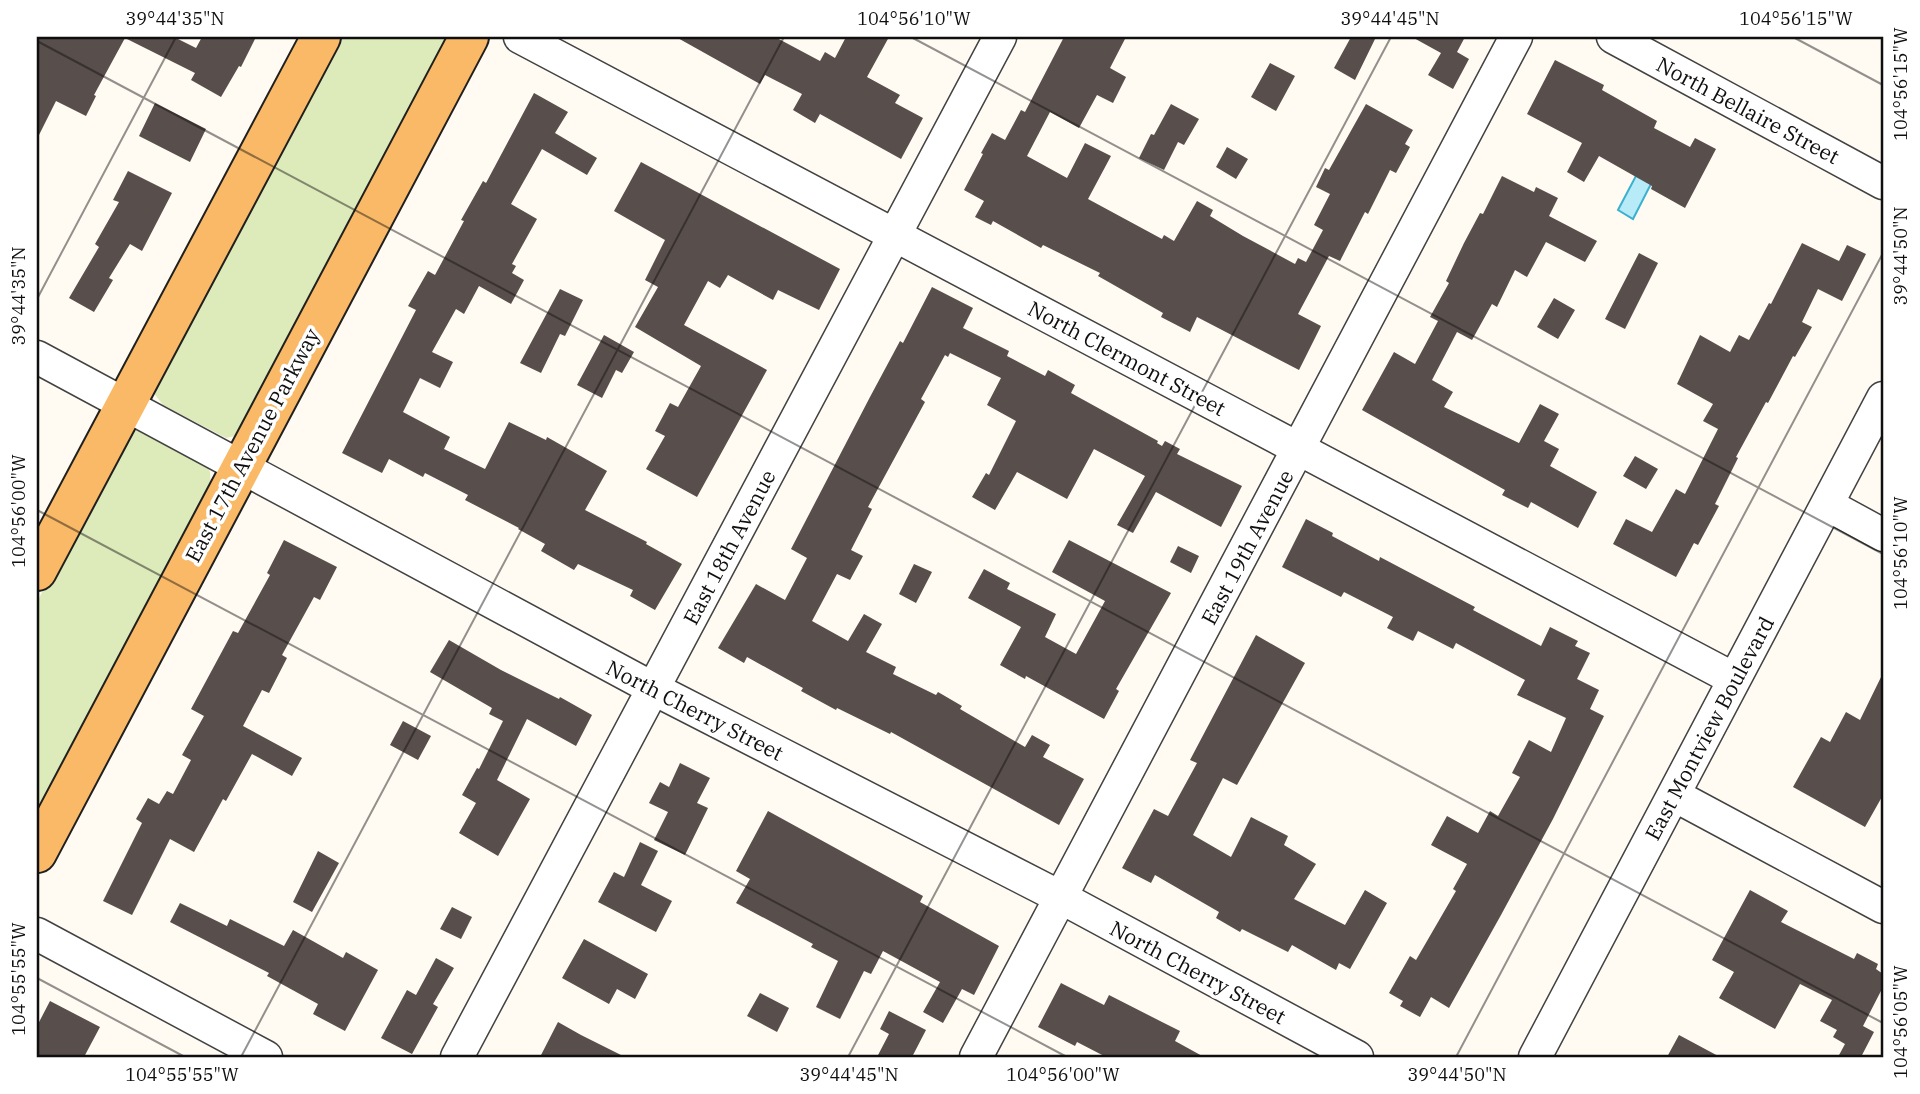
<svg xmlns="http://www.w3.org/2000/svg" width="1920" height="1094" font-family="'IBM Plex Serif',serif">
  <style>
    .green { fill: #ddeaba }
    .water { fill: #b6ebf7; stroke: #3bb1cf; stroke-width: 2 }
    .building { fill: #584e4b }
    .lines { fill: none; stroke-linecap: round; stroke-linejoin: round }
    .minor-casing { stroke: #424242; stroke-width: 35 }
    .major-casing { stroke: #202020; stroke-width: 42 }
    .minor { stroke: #fff; stroke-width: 32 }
    .major { stroke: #fab967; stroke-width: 38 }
    .ticks { fill: none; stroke: #0f0f0f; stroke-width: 2; stroke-opacity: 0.45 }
    .labels { text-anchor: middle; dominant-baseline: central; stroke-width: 7; stroke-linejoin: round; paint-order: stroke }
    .street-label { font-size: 21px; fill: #0f0f0f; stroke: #fff }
    .neatline { fill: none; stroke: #0f0f0f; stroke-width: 2.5 }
    .ticks-label { font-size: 18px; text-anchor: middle; fill: #0f0f0f }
  </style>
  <rect width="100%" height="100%" fill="#fffaf2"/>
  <path class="green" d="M337 37H454L239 435 226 438 163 405 153 392Z
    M137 430 146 432 206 464 210 472 211 489 37 819V602L122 440 128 432Z"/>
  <path class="water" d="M1638 172 1653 180 1633 219 1618 210Z"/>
  <path class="building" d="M37 37H174L196 48 202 37H256L241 67 239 66 221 97 191 80 195 73 125 38 94 95 96 96 86 116 56 101 37 139Z
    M676 37H775L820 61 825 52 835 58 846 37H889L867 77 900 95 895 103 923 118 901 159 820 114 815 123 793 110 802 94 765 75 760 84Z
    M1064 37H1126L1110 68 1126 77 1113 103 1097 95 1079 128 1050 112 1027 156 1067 178 1085 143 1111 156 1088 199 1162 239 1164 235 1174 241 1197 201 1213 210 1210 216 1243 236 1295 264 1298 258 1306 262 1323 230 1314 225 1330 194 1316 187 1325 168 1329 170 1366 104 1413 130 1405 144 1410 147 1396 173 1390 170 1368 214 1365 212 1340 261 1329 256 1298 314 1321 326 1299 370 1197 317 1190 332 1161 317 1163 313 1098 276 1100 273 1043 245 1041 248 993 221 991 225 975 217 984 201 964 190 983 154 981 153 992 133 1005 140 1021 110 1025 112Z
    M1351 37H1376L1355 80 1334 68Z
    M1412 37H1465L1457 52 1469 59 1453 89 1428 75 1441 53Z
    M1555 60 1604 85 1602 90 1657 121 1654 128 1690 147 1695 138 1716 149 1685 208 1651 189 1652 186 1599 156 1584 182 1567 172 1582 143 1527 114Z
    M1270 63 1295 76 1276 111 1251 97Z
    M534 93 568 112 555 133 597 158 587 175 542 149 511 204 537 219 512 264 516 266 512 273 524 280 511 304 479 286 464 314 456 309 432 352 453 362 440 388 420 378 403 412 450 437 444 449 485 469 509 422 546 440 547 437 607 471 585 510 647 542 646 544 682 564 655 610 630 596 633 590 578 564 574 570 541 551 545 544 518 529 519 528 465 500 468 495 425 473 423 477 389 459 382 473 342 453 416 310 408 306 428 271 435 275 464 221 461 220 483 181 486 183Z
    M155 103 206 129 190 162 139 136Z
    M1171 104 1199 119 1184 145 1178 142 1164 170 1139 158 1151 134 1154 135Z
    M1227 147 1248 159 1236 179 1216 167Z
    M641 162 840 269 819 310 778 290 773 300 728 275 720 288 708 281 684 325 767 370 697 497 646 469 665 436 655 431 670 403 678 407 701 366 635 327 658 287 645 280 665 240 614 211Z
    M128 171 172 193 142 251 130 244 109 278 113 280 94 312 69 298 99 247 95 244 119 202 113 200Z
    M1502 176 1534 192 1536 187 1558 198 1549 216 1597 241 1585 262 1546 242 1527 277 1515 270 1497 307 1492 304 1472 340 1457 332 1432 380 1453 392 1444 407 1519 443 1540 404 1559 414 1544 441 1559 449 1550 466 1597 492 1578 528 1531 502 1528 508 1502 495 1505 490 1362 410 1394 352 1415 364 1438 321 1430 317 1449 283 1446 281 1464 243 1480 213 1483 214Z
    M1802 243 1839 261 1847 245 1866 254 1842 301 1818 289 1802 322 1812 327 1795 357 1793 356 1768 403 1766 402 1736 457 1738 458 1715 504 1719 506 1698 545 1694 543 1676 577 1613 544 1626 519 1652 532 1676 489 1685 494 1718 429 1703 421 1713 404 1677 384 1700 335 1730 352 1739 335 1749 340 1769 303 1771 304Z
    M1639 253 1658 263 1625 329 1605 319Z
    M932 287 973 308 963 328 1009 351 1007 356 1045 376 1048 370 1075 385 1071 393 1158 441 1157 443 1162 446 1165 441 1180 449 1177 454 1242 486 1221 527 1156 492 1133 533 1117 525 1145 476 1094 449 1067 499 1017 472 995 510 972 497 986 473 989 475 1016 421 987 405 1001 378 950 353 948 357 945 355 921 399 925 402 868 507 872 509 851 550 863 556 850 580 837 574 812 621 848 641 864 614 882 624 866 652 896 667 893 674 936 695 938 692 962 706 960 709 1025 747 1032 735 1050 745 1043 757 1084 779 1059 825 891 732 890 734 837 708 836 710 801 691 803 688 747 657 744 663 718 648 756 584 785 600 807 558 791 549 870 397 900 341 903 343Z
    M560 289 583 300 565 336 560 334 541 373 520 363Z
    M1554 298 1575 310 1558 339 1537 327Z
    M604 335 634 352 622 373 616 370 602 398 577 385Z
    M1635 456 1658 469 1646 489 1623 476Z
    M1306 519 1333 533 1332 536 1379 561 1380 557 1475 607 1473 610 1541 646 1550 627 1578 641 1575 646 1590 653 1577 679 1599 690 1590 709 1604 716 1553 819 1501 915 1449 1008 1431 997 1420 1017 1400 1006 1403 1001 1389 993 1410 956 1416 960 1456 891 1453 889 1467 864 1431 845 1447 816 1478 833 1490 811 1498 816 1520 777 1512 773 1529 740 1551 752 1566 718 1517 695 1525 680 1456 643 1453 649 1418 631 1413 641 1387 628 1393 617 1344 592 1341 597 1282 567Z
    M284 540 337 567 320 600 314 597 282 655 287 658 269 693 262 690 243 726 302 758 292 776 252 754 226 801 223 799 194 852 170 839 132 915 103 901 142 823 136 819 148 798 159 804 167 791 173 794 191 760 182 755 204 716 191 709 233 631 238 633 270 575 267 573Z
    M1069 540 1171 593 1116 689 1119 691 1104 719 1026 676 1025 679 1000 665 1021 627 968 598 984 569 1010 583 1007 589 1056 614 1045 637 1076 654 1105 601 1052 572Z
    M1178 546 1199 556 1191 573 1170 562Z
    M914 564 932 572 916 603 899 594Z
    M1256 635 1305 663 1237 785 1223 778 1193 835 1231 857 1251 817 1288 836 1284 845 1316 864 1294 899 1345 925 1365 890 1387 903 1350 969 1339 963 1336 970 1292 945 1288 952 1242 929 1240 932 1216 918 1219 912 1155 875 1151 883 1122 868 1154 809 1168 816 1197 763 1190 760Z
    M449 640 501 670 559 699 560 697 592 715 576 746 527 719 497 780 530 799 498 856 459 833 476 803 462 795 477 768 479 769 503 721 489 714 492 708 430 672Z
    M1883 673V795L1865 827 1793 787 1821 737 1830 742 1846 712 1860 720Z
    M403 721 431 736 418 760 390 745Z
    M680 763 710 778 697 803 708 808 685 855 654 840 668 812 649 803 660 782 669 787Z
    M768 811 923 896 920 902 999 946 974 995 962 989 943 1023 923 1012 940 982 883 951 871 974 864 971 840 1019 816 1007 838 961 811 947 813 944 736 903 750 879 736 871Z
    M640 842 658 851 641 885 672 901 656 932 598 902 614 872 624 877Z
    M318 851 339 863 312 912 293 902Z
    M1750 890 1788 911 1781 922 1854 959 1857 953 1878 964 1876 969 1883 974V987L1863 1026 1874 1032 1861 1057H1838L1845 1044 1833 1037 1837 1030 1820 1021 1832 1000 1800 984 1775 1029 1719 998 1734 972 1712 960Z
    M180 903 227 926 230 919 284 946 293 930 343 958 346 952 378 970 345 1031 313 1014 318 1004 267 976 269 973 170 922Z
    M452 907 472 917 461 939 440 929Z
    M584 939 648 974 635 999 617 989 609 1004 562 978Z
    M436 958 454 968 433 1004 438 1007 412 1054 381 1038 407 990 416 995Z
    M1061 983 1104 1005 1109 995 1162 1022 1180 1031 1175 1041 1204 1057H1106L1077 1042 1075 1046 1038 1027Z
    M760 993 789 1008 777 1032 747 1016Z
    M50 1001 100 1027 84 1057H37V1026Z
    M889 1011 926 1030 912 1057H877L889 1034 880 1029Z
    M558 1022 581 1035 625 1057H540Z
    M1679 1035 1720 1057H1667Z"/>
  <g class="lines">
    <g class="minor-casing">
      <path id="minor" d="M520 37 1734 679
        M1613 37 1883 183
        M37 357 654 689 1062 898 1357 1057
        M1828 505 1883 535
        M1674 795 1883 907
        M37 934 266 1057
        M457 1057 1000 37
        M976 1057 1516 37
        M1535 1057 1883 398"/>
    </g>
    <g class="major-casing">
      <path id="major" d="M37 571 321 37
        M37 853 469 37"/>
    </g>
    <use href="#minor" class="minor"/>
    <use href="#major" class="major"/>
  </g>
  <path class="ticks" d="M911 37 1883 554M1793 37 1883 85M37 41 1883 1023M37 299 176 37M37 510 1067 1057M37 978 185 1057M241 1057 784 37M848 1057 1391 37M1456 1057 1883 253"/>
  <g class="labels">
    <g class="street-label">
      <text transform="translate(1748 110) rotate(28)">North Bellaire Street</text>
      <text transform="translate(1127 358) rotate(28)">North Clermont Street</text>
      <text transform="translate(252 445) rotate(-62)">East 17th Avenue Parkway</text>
      <text transform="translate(729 547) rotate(-62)">East 18th Avenue</text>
      <text transform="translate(1247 547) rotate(-62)">East 19th Avenue</text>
      <text transform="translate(695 710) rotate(27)">North Cherry Street</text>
      <text transform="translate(1709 728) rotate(-62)">East Montview Boulevard</text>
      <text transform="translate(1198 972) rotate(28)">North Cherry Street</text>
    </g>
  </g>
  <rect width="1920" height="1094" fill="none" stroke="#ffffff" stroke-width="77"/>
  <rect x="38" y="38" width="1844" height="1018" class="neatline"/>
  <g class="ticks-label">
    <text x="175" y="25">39°44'35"N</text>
    <text x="914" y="25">104°56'10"W</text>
    <text x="1390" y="25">39°44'45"N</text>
    <text x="1796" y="25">104°56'15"W</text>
    <text transform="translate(1901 84) rotate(-90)" y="6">104°56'15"W</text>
    <text transform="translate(1901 256) rotate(-90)" y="6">39°44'50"N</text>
    <text transform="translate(19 296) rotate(-90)" y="6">39°44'35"N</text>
    <text transform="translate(19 511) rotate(-90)" y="6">104°56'00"W</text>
    <text transform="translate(1901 553) rotate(-90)" y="6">104°56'10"W</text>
    <text transform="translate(19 979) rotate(-90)" y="6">104°55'55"W</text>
    <text transform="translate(1901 1022) rotate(-90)" y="6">104°56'05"W</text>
    <text x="182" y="1081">104°55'55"W</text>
    <text x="849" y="1081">39°44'45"N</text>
    <text x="1063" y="1081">104°56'00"W</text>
    <text x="1457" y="1081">39°44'50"N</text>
  </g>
</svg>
